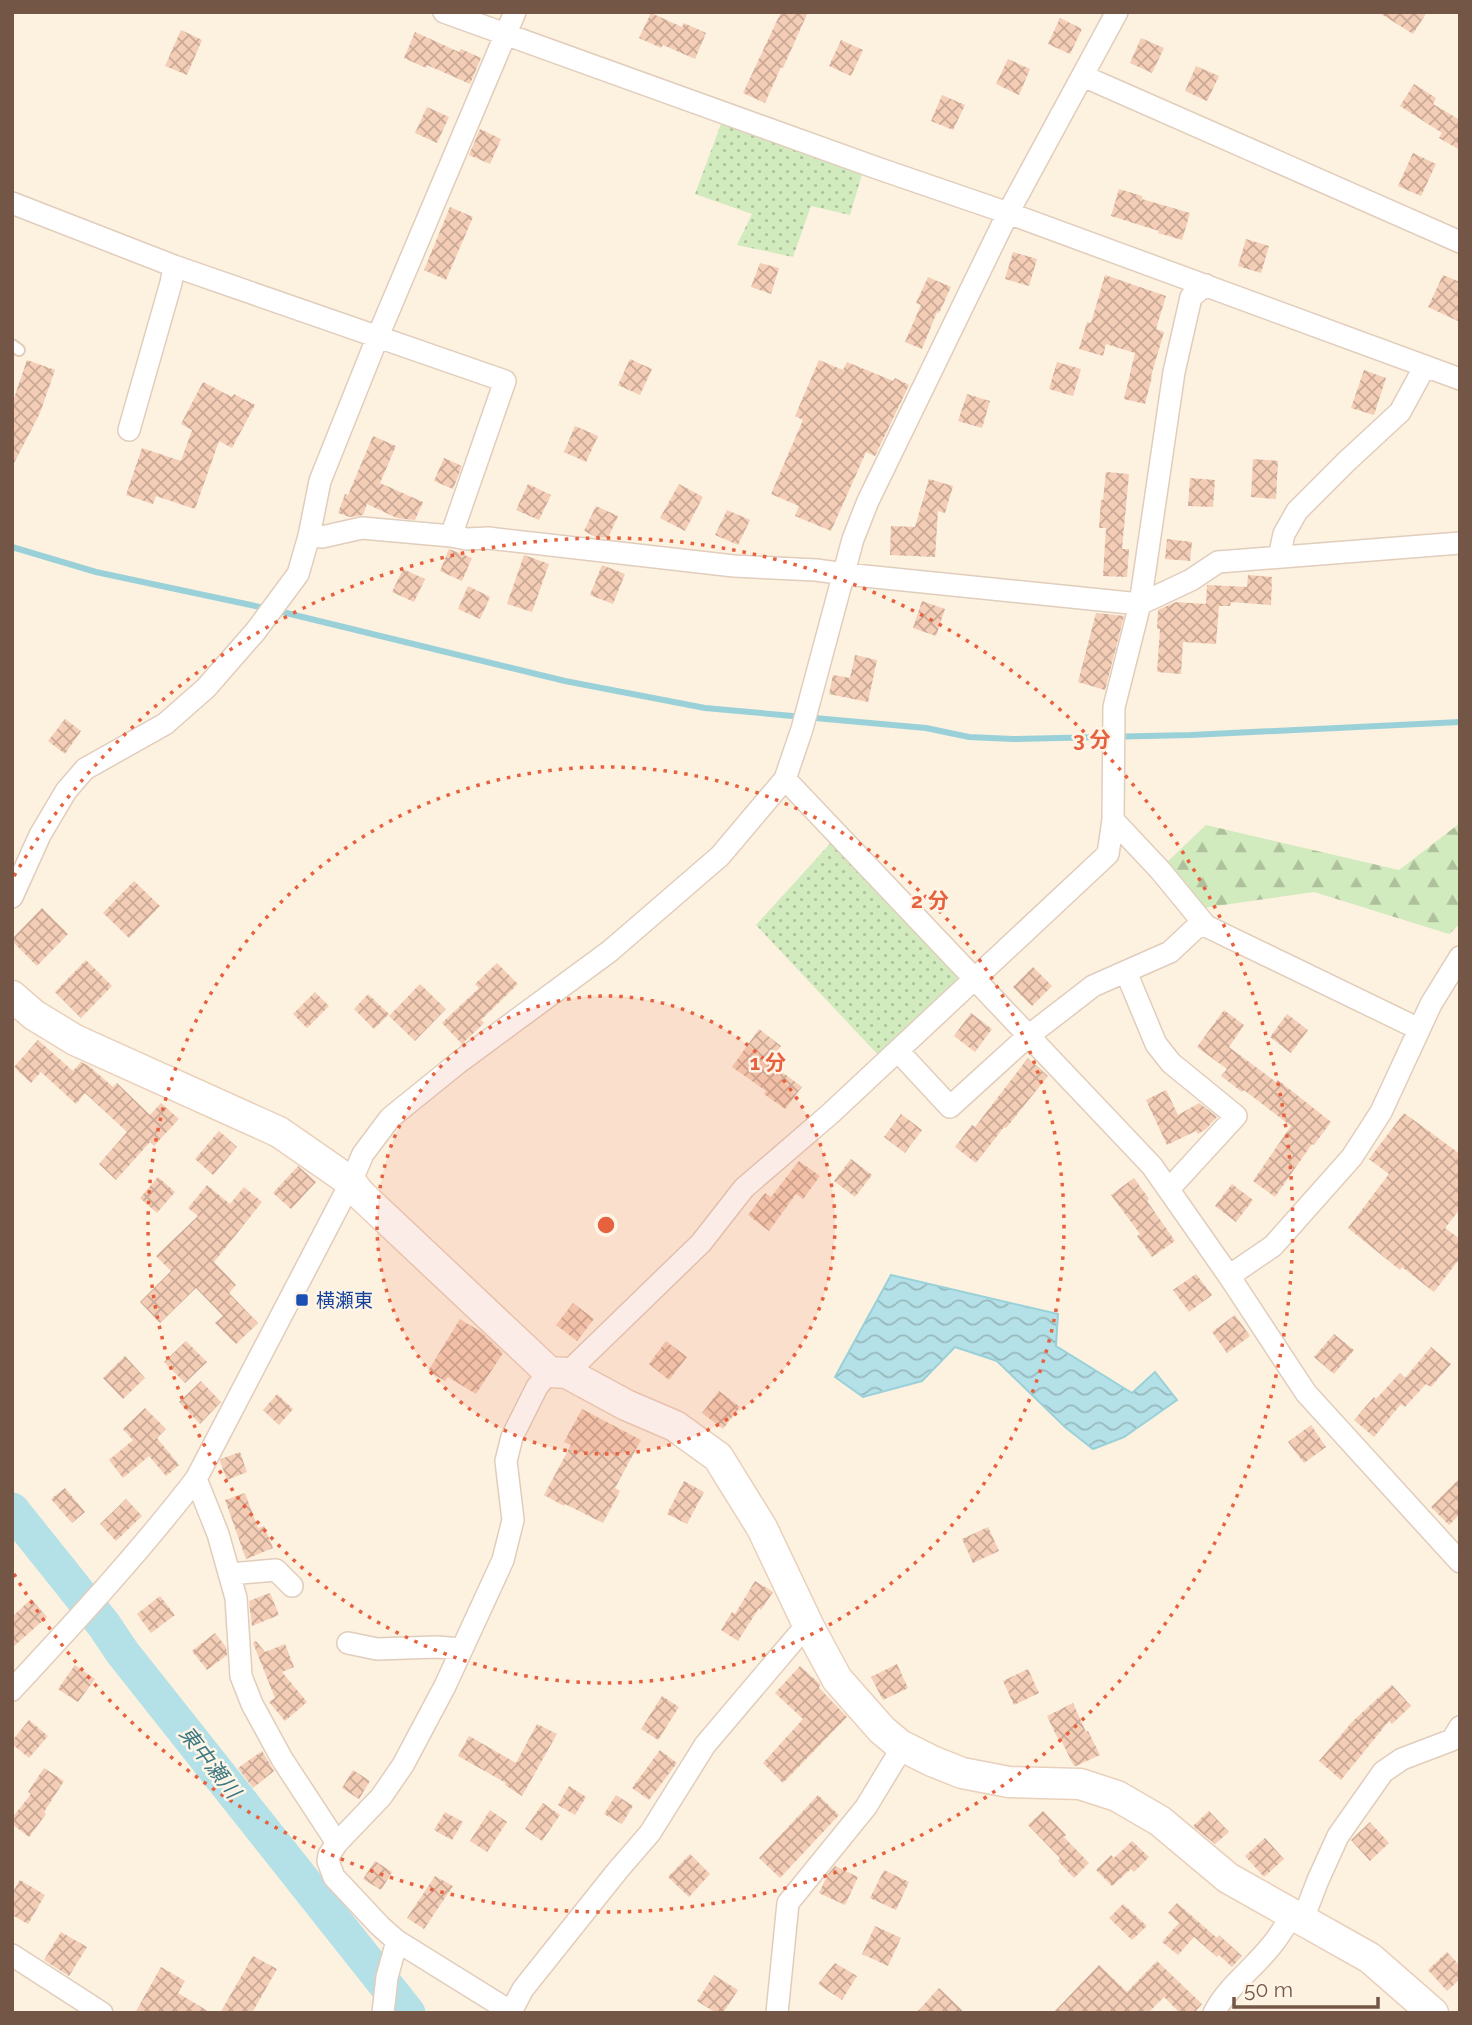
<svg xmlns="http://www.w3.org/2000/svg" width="1472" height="2025" font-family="Raleway,'Noto Sans JP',sans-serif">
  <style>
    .grass { fill: url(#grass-dots) }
    .forest { fill: url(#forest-firs) }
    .water { fill: url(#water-waves); stroke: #9ad1d9; stroke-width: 2 }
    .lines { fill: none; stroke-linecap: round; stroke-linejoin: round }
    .stream { stroke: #9ad1d9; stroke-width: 6 }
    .river { stroke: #b4e1e7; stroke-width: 35 }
    .building { fill: url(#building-cross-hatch) }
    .lane-casing { stroke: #e1cdbc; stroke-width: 14 }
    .street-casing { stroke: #e1cdbc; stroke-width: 24 }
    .secondary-casing { stroke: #e9d0bb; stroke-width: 33 }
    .lane { stroke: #fff; stroke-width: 10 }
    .street { stroke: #fff; stroke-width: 21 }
    .secondary { stroke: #fff; stroke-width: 30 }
    .ring { fill: none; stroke: #e7613f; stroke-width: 3.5; stroke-dasharray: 3.5 7 }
    .transit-dot { fill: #1a4fb4; stroke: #fff5e7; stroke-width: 2.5 }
    .labels { text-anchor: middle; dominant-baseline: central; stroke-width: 5; stroke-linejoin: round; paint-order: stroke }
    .transit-label { font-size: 19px; fill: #164399; stroke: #fff5e7; text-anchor: start }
    .water-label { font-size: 21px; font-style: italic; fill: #3c7882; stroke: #fff5e7 }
    .centre { fill: #e7613f; stroke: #fff5e7; stroke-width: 3.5 }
    .ring-label { font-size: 21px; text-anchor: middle; font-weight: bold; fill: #e7613f; stroke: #fff5e7; stroke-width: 5; stroke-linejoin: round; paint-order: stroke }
  </style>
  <defs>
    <pattern id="grass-dots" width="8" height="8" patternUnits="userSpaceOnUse" patternTransform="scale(1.75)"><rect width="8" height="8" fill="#d1ebbe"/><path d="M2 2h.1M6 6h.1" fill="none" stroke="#aec19c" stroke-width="1.8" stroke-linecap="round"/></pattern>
    <pattern id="forest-firs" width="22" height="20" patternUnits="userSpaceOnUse" patternTransform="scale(1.75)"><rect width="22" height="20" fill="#d1ebbe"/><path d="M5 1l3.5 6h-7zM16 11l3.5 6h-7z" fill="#aec19c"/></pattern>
    <pattern id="water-waves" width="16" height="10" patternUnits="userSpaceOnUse" patternTransform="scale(1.75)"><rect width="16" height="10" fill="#b4e1e7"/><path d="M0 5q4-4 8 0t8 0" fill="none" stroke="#97b9bd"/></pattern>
    <pattern id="building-cross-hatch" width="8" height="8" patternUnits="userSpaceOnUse" patternTransform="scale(1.75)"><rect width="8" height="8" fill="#f4cdb6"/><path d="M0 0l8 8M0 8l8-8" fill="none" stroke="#caa996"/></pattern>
  </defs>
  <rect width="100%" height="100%" fill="#fdf1e0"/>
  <path class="grass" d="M721 124 863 171 850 215 811 206 793 257 737 245 752 214 695 194Z
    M836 837 958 972 959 984 881 1058 756 925Z"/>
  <path class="forest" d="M1460 823V924L1449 934 1314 892 1203 908 1165 864 1206 825 1399 870Z"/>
  <path class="water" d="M891 1275 1058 1314 1056 1346 1132 1393 1155 1372 1177 1400 1124 1437 1093 1449 1065 1427 997 1361 955 1347 922 1381 863 1397 835 1377Z"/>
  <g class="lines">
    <path class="stream" d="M12 547 96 572 274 610 565 681 705 708 926 728 969 737 1013 739 1191 735 1460 722"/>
    <path class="river" d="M12 1510 104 1625 122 1652 408 2013"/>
  </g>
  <path class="building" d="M781 12H808L783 68 781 67 765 103 743 93Z
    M1378 12H1427L1413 34Z
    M651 13 682 27 684 23 706 33 695 59 663 45 661 48 639 38Z
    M1060 18 1082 29 1070 54 1048 44Z
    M181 30 202 40 187 75 165 66Z
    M415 32 459 52 461 49 481 58 470 84 427 65 426 68 404 58Z
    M1141 38 1164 48 1152 73 1130 63Z
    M841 40 863 50 851 76 829 66Z
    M1008 59 1030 69 1019 95 996 84Z
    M1196 66 1219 76 1207 101 1185 91Z
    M1414 84 1436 98 1433 104 1460 120V150L1439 138 1442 133 1400 106Z
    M942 95 965 105 953 130 931 121Z
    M427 107 449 117 437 143 415 133Z
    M480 129 501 139 490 164 469 155Z
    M1413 153 1436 164 1421 196 1398 186Z
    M1119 189 1142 196V199L1190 213 1182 240 1158 233 1159 231 1111 216Z
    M450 207 473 217 446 280 424 270Z
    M1246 239 1269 246 1261 273 1238 266Z
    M1013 252 1037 259 1029 286 1005 279Z
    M760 263 779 268 771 294 751 287Z
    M1105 275 1166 296 1156 329 1164 332 1151 376 1152 377 1145 404 1124 399 1135 353 1106 344 1103 356 1079 349 1087 322 1091 323Z
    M1443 275 1460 282V322L1428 307Z
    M928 277 951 287 939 313 937 312 922 349 905 342 921 305 916 303Z
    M630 359 652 369 640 395 618 385Z
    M27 360 55 370 40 413 12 467V404Z
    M819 360 843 370 847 362 893 381 895 378 909 385 875 456 866 452 831 531 795 516 799 506 771 494 803 420 795 416Z
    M1057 362 1081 369 1073 396 1049 389Z
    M1364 370 1386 378 1374 415 1351 408Z
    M203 382 232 397 234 394 255 405 232 448 219 441 195 509 156 496 153 504 126 495 142 448 181 461 192 430 181 424Z
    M967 394 990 401 982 428 958 421Z
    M575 426 598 436 586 462 564 452Z
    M373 436 396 446 380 483 423 502 415 520 397 518 367 504 363 515 350 517 338 513 345 494 348 495Z
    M444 458 462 466 453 489 434 481Z
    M1253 459 1278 461 1276 499 1251 497Z
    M1106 472 1129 474 1122 549H1129L1127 577 1103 576 1106 528H1099L1101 500H1103Z
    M1190 478 1215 480 1213 507 1188 506Z
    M929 479 953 486 945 513 938 511 935 557 890 555 891 526 915 527Z
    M528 484 551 495 539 520 516 510Z
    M679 484 703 497 685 531 660 518Z
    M596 506 618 516 608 538 596 537 584 531Z
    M727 510 750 520 738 545 715 535Z
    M1167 539 1192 542 1190 561 1165 559Z
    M449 549 472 558 462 581 440 571Z
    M524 555 549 564 532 612 507 604Z
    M602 565 625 574 613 604 590 595Z
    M403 569 425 579 414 602 392 592Z
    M1248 575 1272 577 1271 605 1231 602 1230 606H1219L1216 644 1183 642 1181 674 1157 672 1160 629H1157L1158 610 1176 602 1206 604 1207 585 1247 587Z
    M468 586 490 597 480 619 458 609Z
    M922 601 945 609 936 636 913 628Z
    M1096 613 1124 616 1105 690 1078 682Z
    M855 655 877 660 868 702 829 694 833 675 850 678Z
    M65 719 81 731 65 754 48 741Z
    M134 881 160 906 129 938 103 913Z
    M42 908 68 934 37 966 12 941V939Z
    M86 960 112 986 81 1018 55 992Z
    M497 963 518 984 481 1020 484 1023 462 1044 442 1023 479 988 475 984Z
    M1033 967 1052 986 1032 1006 1013 987Z
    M420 984 446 1009 415 1041 389 1016Z
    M315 992 329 1006 307 1028 293 1014Z
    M368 994 389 1014 374 1029 354 1009Z
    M1224 1010 1244 1025 1229 1047 1276 1082 1278 1080 1331 1122 1314 1145 1312 1144 1275 1197 1253 1181 1291 1126 1244 1090 1242 1092 1221 1076 1227 1069 1197 1047Z
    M971 1013 992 1029 975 1052 954 1036Z
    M1287 1014 1308 1030 1291 1053 1270 1037Z
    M759 1029 781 1046 769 1062 802 1087 785 1109 764 1094 766 1091 732 1067Z
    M38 1040 73 1071 81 1062 89 1066 113 1087 117 1083 150 1115 161 1103 179 1119 154 1146 150 1142 116 1180 99 1164 127 1132 85 1093 76 1104 41 1072 31 1083 14 1067Z
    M1028 1058 1048 1076 1006 1128 1004 1127 976 1163 955 1147 972 1125 975 1127Z
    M1166 1090 1178 1115 1199 1103 1217 1117 1206 1129 1198 1134 1196 1131 1167 1145 1146 1100Z
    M1404 1113 1460 1154V1209L1445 1228 1460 1239V1258L1434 1292 1402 1267 1400 1270 1348 1228 1389 1174 1369 1159Z
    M901 1114 922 1130 905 1153 884 1137Z
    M219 1131 237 1147 213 1175 195 1159Z
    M851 1159 872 1175 855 1197 834 1181Z
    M799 1161 820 1176 803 1199 796 1194 769 1231 748 1215 765 1193 771 1197Z
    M298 1166 316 1182 291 1209 273 1193Z
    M158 1177 175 1192 157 1213 140 1198Z
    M1134 1178 1149 1199 1147 1201 1175 1241 1152 1257 1137 1236 1140 1234 1111 1195Z
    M1232 1184 1253 1200 1236 1222 1215 1206Z
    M207 1185 230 1204 244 1187 262 1202 214 1262 236 1285 229 1293 258 1323 236 1344 215 1323 223 1316 196 1288 160 1323 140 1302 171 1271 156 1256 198 1216 188 1208Z
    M1196 1274 1212 1295 1189 1312 1173 1290Z
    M573 1303 594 1319 577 1341 556 1325Z
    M1235 1315 1250 1336 1227 1353 1212 1332Z
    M460 1319 481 1332 503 1353 476 1394 448 1377 445 1381 428 1371Z
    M1334 1334 1354 1350 1334 1374 1314 1357Z
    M186 1341 207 1362 185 1383 164 1362Z
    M666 1341 687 1357 669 1380 649 1364Z
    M1431 1347 1451 1364 1431 1387 1426 1384 1405 1407 1401 1404 1374 1437 1354 1420 1374 1397 1376 1399 1400 1373 1405 1378Z
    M125 1356 145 1378 123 1399 103 1378Z
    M201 1381 221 1402 200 1424 179 1402Z
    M719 1391 740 1407 723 1429 702 1413Z
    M277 1394 293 1409 279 1425 263 1410Z
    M145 1408 166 1429 157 1438 179 1465 166 1476 149 1456 123 1478 109 1460 133 1440 123 1429Z
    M582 1409 641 1440 615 1488 620 1491 603 1523 565 1504 564 1506 544 1495 571 1445 564 1442Z
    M1311 1425 1326 1447 1304 1463 1288 1442Z
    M240 1452 247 1472 227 1480 220 1461 221 1459Z
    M1460 1478V1514L1449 1525 1431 1507Z
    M684 1481 704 1492 687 1524 667 1514Z
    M65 1488 85 1512 72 1523 51 1499Z
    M245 1493 258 1528 264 1526 273 1548 246 1559 225 1500Z
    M126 1499 142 1516 116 1541 100 1524Z
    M988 1527 999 1551 973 1563 962 1539Z
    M755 1581 773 1592 761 1610 759 1608 738 1641 721 1630 732 1612 735 1614Z
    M270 1593 279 1615 252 1626 249 1601Z
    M160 1596 175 1615 151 1633 137 1614Z
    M31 1599 47 1617 12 1648V1617Z
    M215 1633 226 1647 227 1655 207 1670 192 1651Z
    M256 1641 265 1652 285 1644 294 1667 282 1672 307 1702 285 1721 269 1702 275 1698 253 1643Z
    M897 1664 908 1688 883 1700 871 1677Z
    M75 1665 95 1679 78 1702 58 1689Z
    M800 1666 820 1684 819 1688 847 1717 783 1783 763 1763 803 1719 775 1693Z
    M1028 1669 1039 1693 1014 1705 1003 1681Z
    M1392 1685 1411 1706 1392 1724 1389 1721 1341 1780 1319 1761 1352 1722Z
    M662 1696 679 1707 658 1740 641 1729Z
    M1073 1703 1086 1732 1088 1731 1100 1755 1076 1766H1074L1060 1738 1058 1739 1047 1716Z
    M29 1720 48 1736 29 1758 12 1744V1741Z
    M537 1724 557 1734 522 1796 505 1785 506 1783 458 1756 469 1736 516 1763Z
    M660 1750 677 1763 649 1800 632 1788Z
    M262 1751 274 1771 253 1788 238 1768Z
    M44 1768 64 1781 44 1812 46 1814 29 1837 12 1824V1818L31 1794 28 1792Z
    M353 1770 370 1781 359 1799 342 1788Z
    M569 1786 586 1797 575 1815 558 1805Z
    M616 1795 633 1806 622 1824 604 1814Z
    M818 1795 839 1815 780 1878 759 1858Z
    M543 1803 560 1815 542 1841 525 1829Z
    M490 1810 507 1822 487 1852 470 1841Z
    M1043 1811 1066 1835 1064 1837 1089 1863 1074 1878 1058 1861 1060 1858 1028 1825Z
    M1209 1811 1229 1832 1215 1844 1193 1826Z
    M445 1812 463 1822 452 1840 434 1830Z
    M1370 1822 1389 1843 1370 1861 1351 1840Z
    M1265 1838 1284 1859 1264 1877 1245 1856Z
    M1132 1841 1149 1857 1134 1872 1131 1869 1112 1886 1096 1870 1111 1855 1114 1858Z
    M690 1854 710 1874 689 1897 668 1877Z
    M375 1861 392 1872 381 1890 363 1879Z
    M835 1866 858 1877 845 1905 819 1893 828 1874Z
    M884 1870 909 1882 896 1910 870 1898Z
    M435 1876 453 1886 424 1929 407 1918Z
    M20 1880 45 1895 28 1924 12 1915V1893Z
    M1177 1903 1217 1938 1219 1935 1242 1956 1232 1967 1219 1955 1217 1957 1194 1937 1178 1955 1162 1942 1179 1923 1168 1913Z
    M1123 1904 1147 1926 1132 1940 1109 1918Z
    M875 1926 901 1938 888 1966 862 1954Z
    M61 1932 87 1947 69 1976 44 1960Z
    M1447 1952 1460 1966V1979L1447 1991 1428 1970Z
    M253 1956 277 1969 252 2013H220Z
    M1157 1961 1202 2004 1194 2013H1180L1164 1997 1148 2013H1053L1099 1965 1127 1992Z
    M835 1963 857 1976 842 2000 818 1984Z
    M161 1967 185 1981 178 1993 211 2013H135Z
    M714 1975 738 1990 723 2013H716L697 2001Z
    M939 1988 965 2013H916Z"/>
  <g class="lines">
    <g class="lane-casing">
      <path id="lane" d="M12 345 19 350"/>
    </g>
    <g class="street-casing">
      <path id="street" d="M444 12 877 168 1008 213 1460 379
        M1083 76 1460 242
        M12 203 174 266 505 381 451 536
        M129 430 171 283 174 266
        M309 536 322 537 362 528 451 536 467 539 488 538 734 566 816 570 845 574 1140 604 1191 580 1218 562 1460 543
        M1279 557 1284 534 1297 511 1347 461 1400 412 1425 366
        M785 779 1152 1166 1229 1276 1306 1393 1460 1562
        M1113 820 1160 870 1206 926 1419 1029
        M12 897 40 835 66 791 85 769 165 724 206 688 255 632 298 574 309 536 320 481 378 336 515 12
        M1126 972 1156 1044 1171 1063 1236 1116 1169 1189
        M898 1051 950 1107 1027 1037 1093 986 1170 952 1202 922
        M1229 1276 1273 1246 1352 1157 1381 1112 1431 1004 1460 957
        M567 1373 701 1243 744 1188 830 1114 1108 854 1113 820 1114 707 1140 604 1174 372 1191 297 1206 285
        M196 1479 218 1534 236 1598 241 1676 252 1704 282 1759 337 1843
        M229 1574 276 1570 292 1586
        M348 1643 377 1649 437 1647 462 1649
        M12 1690C75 1622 139 1553 196 1479L351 1182 363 1154 390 1118 458 1063 610 951 720 856 785 779 802 729 853 539 868 501 1008 213 1117 12
        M1303 1919 1318 1880 1338 1836 1383 1772 1402 1759 1452 1740 1460 1727
        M12 1955 102 2013
        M511 2012 523 1989 618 1870 650 1833 705 1745 799 1634 810 1629
        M383 2013 387 1977 397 1941
        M513 2013 397 1941 380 1926 334 1877 328 1861 329 1855 337 1843 381 1797 403 1765 445 1686 503 1560 513 1520 506 1461 512 1437 537 1387 549 1372
        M777 2013 788 1903 866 1807 903 1746
        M1214 2013C1228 1986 1253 1969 1271 1946 1280 1936 1285 1924 1294 1915"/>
    </g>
    <g class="secondary-casing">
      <path id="secondary" d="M12 996 34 1015 75 1040 279 1132 351 1182 359 1193 549 1372 567 1373 626 1405 675 1426 718 1457 762 1528 810 1629 837 1679 882 1730 900 1745 932 1761 962 1773 1009 1782 1080 1784 1117 1796 1160 1821 1228 1878 1370 1958 1433 2013"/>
    </g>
    <use href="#lane" class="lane"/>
    <use href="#street" class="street"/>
    <use href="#secondary" class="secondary"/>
  </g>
  <circle cx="606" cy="1225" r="229" fill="#e7613f" fill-opacity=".12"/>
  <g class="ring">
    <circle cx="606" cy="1225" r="229"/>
    <circle cx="606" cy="1225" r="458"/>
    <path d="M14 876A687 687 0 1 1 14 1574"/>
  </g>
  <rect class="transit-dot" x="295" y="1293" width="14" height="14" rx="3.5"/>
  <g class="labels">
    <g class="transit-label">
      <text x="316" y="1300">横瀬東</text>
    </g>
    <g class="water-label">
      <text transform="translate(210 1762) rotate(52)">東中瀬川</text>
    </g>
  </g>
  <circle cx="606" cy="1225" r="10" class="centre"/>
  <g class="ring-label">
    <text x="1092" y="747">3 分</text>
    <text x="930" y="908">2 分</text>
    <text x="768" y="1070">1 分</text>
  </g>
  <rect width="1472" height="2025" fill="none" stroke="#745646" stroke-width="28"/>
  <path d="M1234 1997v10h144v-10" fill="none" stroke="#745646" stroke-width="3.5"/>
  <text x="1244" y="1997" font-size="21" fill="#745646" stroke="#fff5e7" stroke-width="5" paint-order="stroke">50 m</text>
</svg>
